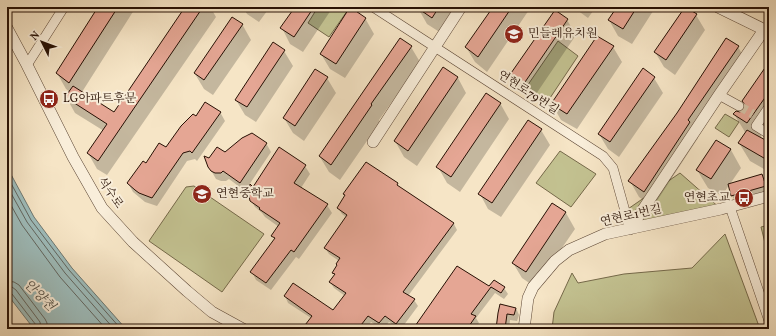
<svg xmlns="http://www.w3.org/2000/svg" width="776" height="336" font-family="Vollkorn,'Noto Serif KR',serif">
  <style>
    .green { fill: #c3c291; stroke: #75694a }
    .water { fill: #9ebdbc; stroke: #6e7872 }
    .shadow { fill: #0003 }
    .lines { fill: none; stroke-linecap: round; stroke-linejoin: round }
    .shore { stroke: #626660; stroke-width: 1 }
    .building { fill: #e5a694; stroke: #271004 }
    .minor-tunnel { stroke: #d7c5a9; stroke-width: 9; stroke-dasharray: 9 4.5; stroke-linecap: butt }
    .minor-casing { stroke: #5b4534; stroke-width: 10 }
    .tertiary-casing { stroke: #5b4534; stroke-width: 12 }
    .minor { stroke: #f9eeda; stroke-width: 9 }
    .tertiary { stroke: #f9eeda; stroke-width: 11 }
    .labels { text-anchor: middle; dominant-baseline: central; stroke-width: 4; stroke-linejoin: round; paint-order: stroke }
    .poi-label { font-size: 12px; fill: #271004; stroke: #f9eeda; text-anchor: start }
    .street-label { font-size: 12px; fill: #271004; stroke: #f9eeda }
    .water-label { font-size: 13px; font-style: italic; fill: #514d44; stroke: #f9eeda }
  </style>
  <rect width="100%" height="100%" fill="#f6e5c6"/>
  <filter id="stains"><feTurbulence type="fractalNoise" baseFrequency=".005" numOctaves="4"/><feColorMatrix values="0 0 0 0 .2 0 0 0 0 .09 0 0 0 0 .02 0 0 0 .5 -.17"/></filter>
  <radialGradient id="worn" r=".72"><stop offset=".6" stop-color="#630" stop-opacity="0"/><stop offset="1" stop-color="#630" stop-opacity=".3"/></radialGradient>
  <path class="green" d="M318 7H350L329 37 308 23Z
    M558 41 578 56 546 104 525 89Z
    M725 114 739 122 729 137 715 128Z
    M560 151 596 174 571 207 536 183Z
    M680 173 721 209 630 229 625 211Z
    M194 186 264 234 222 292 149 241 186 187Z
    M769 225V259L761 227Z
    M725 234 760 329H552L554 312 572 273 578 283 624 274 692 268Z"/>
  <path class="water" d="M7 167 34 217 72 268 126 329H34L7 294Z"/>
  <path class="shadow" d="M99 7H136L82 92 114 114 187 7H213L212 10 216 17 107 175 97 169 88 153 104 131 75 113 66 97 70 92 66 89 57 73Z
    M243 7H270L259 22 247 14Z
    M296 7H333L303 52 290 44 282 28Z
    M419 7H458L441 33 427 24 418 8Z
    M494 7H531L487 72 475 62 466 47Z
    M575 7H596L588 18 577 10Z
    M618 7H655V8L632 44 618 36 609 20Z
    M696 15 705 30 675 75 664 67 655 52Z
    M232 18 242 24 251 40 213 95 204 89 195 74Z
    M365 18 374 34 345 78 330 69 321 54Z
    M567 20 576 35 532 100 519 92 510 76Z
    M411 47 420 62 379 120 380 122 340 180 329 172 320 157Z
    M613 47 622 62 577 129 561 120 552 104Z
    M738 47 747 62 697 136 698 138 653 207 639 197 630 181Z
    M284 51 293 66 256 122 245 115 236 100Z
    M769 64V124L760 138 769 143V172L750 161 739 143 746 133 745 132 734 114 740 113 745 110Z
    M327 78 336 93 304 141 293 133 284 118Z
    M458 78 466 93 417 166 404 157 395 141Z
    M654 78 663 93 619 157 608 149 599 134Z
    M500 103 509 119 460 192 447 183 438 167Z
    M220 112 225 121 197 161 195 159 187 161 157 206 145 202 133 192 128 183 146 164 167 148 196 117Z
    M541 130 550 145 501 217 488 209 480 194Z
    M716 141 731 150 741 168 730 184 761 176 766 184 769 193 737 204 732 196 729 185 722 196 708 188 697 170Z
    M266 143 271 152 245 191 229 179 226 181H221L216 179 209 167V160L225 154Z
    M305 166 310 174 301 188 327 205 332 213 299 259 296 257 271 290 256 280 252 272 275 240 273 236 279 227 265 217 262 213 255 207 250 199 254 188Z
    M397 184 399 187 454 224 457 230 408 296 414 300 418 306 401 329H399L389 322 383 329 371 322 366 329H304L311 318 288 303 285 296 333 312 345 296 334 288 330 282 335 275 334 273 339 261 329 254 325 248 346 217 342 214 338 208 346 196 344 194Z
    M553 204 566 213 575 229 535 287 522 278 513 263Z
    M494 281 504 288 508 294 504 299 495 293 476 318 479 323 474 329H417L490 287Z
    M516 308 519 315 517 321 510 320 509 329H496L499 313Z"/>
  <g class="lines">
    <path class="shore" d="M7 176 31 220 69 270 121 329
      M7 186 27 222 65 273 114 329
      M7 198 22 225 60 277 106 329
      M7 281 14 282 19 285 45 319 47 323V329
      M7 287H12L16 290 40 322 41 329
      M7 292H10L12 294 36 325V329"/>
  </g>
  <path class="building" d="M98 7H118L69 83 56 73Z
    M185 7H203L98 161 87 153 107 124 65 97 73 86 114 112Z
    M295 7H314L294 37 280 28Z
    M350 7 366 18 336 64 320 54Z
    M416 7H439L432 18Z
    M493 7H512L478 57 465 47Z
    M617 7H637L623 29 608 20Z
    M685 7 697 14 666 60 654 52Z
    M555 10 568 19 523 85 509 76Z
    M232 17 243 24 204 80 194 73Z
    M597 36 614 46 567 114 551 104Z
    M400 38 412 46 371 104 372 105 331 165 319 156Z
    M726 38 739 46 688 120 690 122 644 192 628 181 677 113Z
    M273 42 285 50 247 107 235 100Z
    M769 62V92L747 123 733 114 736 111 740 112 744 109 745 105 742 101Z
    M443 67 458 77 408 151 394 141Z
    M643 68 655 77 610 142 598 134Z
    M315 69 328 77 295 126 283 118Z
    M486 93 501 103 451 177 436 167Z
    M205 102 221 112 192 153 190 151 183 153 152 198 139 193 135 190 127 183 143 161 146 163 159 143 166 147 181 126 193 114 196 116Z
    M528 120 542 129 492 203 478 194Z
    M747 130 769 142V161L738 143Z
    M252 133 267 143 240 183 223 171 221 173H215L211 171 208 167 204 156 209 158 217 147 225 152 242 138Z
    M716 140 731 149 711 179 696 170Z
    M279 147 306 165 294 183 328 204 294 252 291 250 266 283 250 272 275 238 271 236 280 223 259 209 260 208 250 201 249 196 250 184 253 187Z
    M366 162 398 183 397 185 454 223 403 292 415 299 396 324 385 316 379 323 368 316 358 329H302L312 316 284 296 293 283 333 310 346 293 329 282 335 274 332 273 337 265 336 264 340 258 324 248 347 215 337 208 345 195 343 194Z
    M762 174 766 186 731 196 728 184Z
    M552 203 566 212 526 272 512 263Z
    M457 266 489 286 494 280 505 287 501 293 491 287 471 314 476 316 467 329H413Z
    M500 304 516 308 514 315 507 314 505 329H496L498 313Z"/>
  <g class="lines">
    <path class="minor-tunnel" d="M739 106 753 114"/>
    <g class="minor-casing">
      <path id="minor" d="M373 7 603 156 613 168 630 229
        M27 65 64 7
        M719 95 739 106
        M769 107 756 126 769 134
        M730 207 769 321"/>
    </g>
    <g class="tertiary-casing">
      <path id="tertiary" d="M718 7 769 32
        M7 28 27 65 73 157 102 208 133 242 187 291 212 312 243 329
        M373 142 461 7
        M630 229 719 95 764 30
        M524 329 528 298 533 287 555 261 569 250 605 234 721 209 769 196"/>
    </g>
    <use href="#minor" class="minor"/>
    <use href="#tertiary" class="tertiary"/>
  </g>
  <defs>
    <g id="school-disc" transform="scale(1)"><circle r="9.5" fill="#8f2418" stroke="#f9eeda"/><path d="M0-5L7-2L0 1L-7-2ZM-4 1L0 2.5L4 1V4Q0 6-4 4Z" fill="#fff"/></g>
    <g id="bus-disc" transform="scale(1)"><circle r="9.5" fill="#8f2418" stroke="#f9eeda"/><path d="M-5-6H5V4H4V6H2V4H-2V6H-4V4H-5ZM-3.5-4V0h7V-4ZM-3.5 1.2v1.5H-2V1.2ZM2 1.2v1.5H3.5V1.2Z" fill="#fff"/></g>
  </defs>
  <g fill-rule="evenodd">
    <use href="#school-disc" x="514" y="34"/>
    <use href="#bus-disc" x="49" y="99"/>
    <use href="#school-disc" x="202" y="194"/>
    <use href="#bus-disc" x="744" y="198"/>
  </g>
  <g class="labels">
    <g class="poi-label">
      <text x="528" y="34">민들레유치원</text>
      <text x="63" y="99">LG아파트후문</text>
      <text x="216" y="194">연현중학교</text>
      <text x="730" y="198" text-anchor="end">연현초교</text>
    </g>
    <g class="street-label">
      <text transform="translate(528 93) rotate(33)">연현로79번길</text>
      <text transform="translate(110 193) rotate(55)">석수로</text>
      <text transform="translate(631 216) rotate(-13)">연현로1번길</text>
    </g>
    <g class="water-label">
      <text transform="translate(39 296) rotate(45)">안양천</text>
    </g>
  </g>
  <rect width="776" height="336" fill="none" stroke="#f6e5c6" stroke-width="24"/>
  <rect x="8" y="8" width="760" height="320" fill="none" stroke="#271004" stroke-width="2"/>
  <rect x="12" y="12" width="752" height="312" fill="none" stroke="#271004"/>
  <g transform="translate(42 42) rotate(312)" stroke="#f9eeda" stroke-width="3" paint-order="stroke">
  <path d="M0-3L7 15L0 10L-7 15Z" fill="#271004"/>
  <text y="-6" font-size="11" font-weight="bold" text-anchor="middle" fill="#271004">N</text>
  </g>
  <rect width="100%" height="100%" filter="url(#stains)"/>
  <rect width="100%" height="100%" fill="url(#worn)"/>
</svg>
